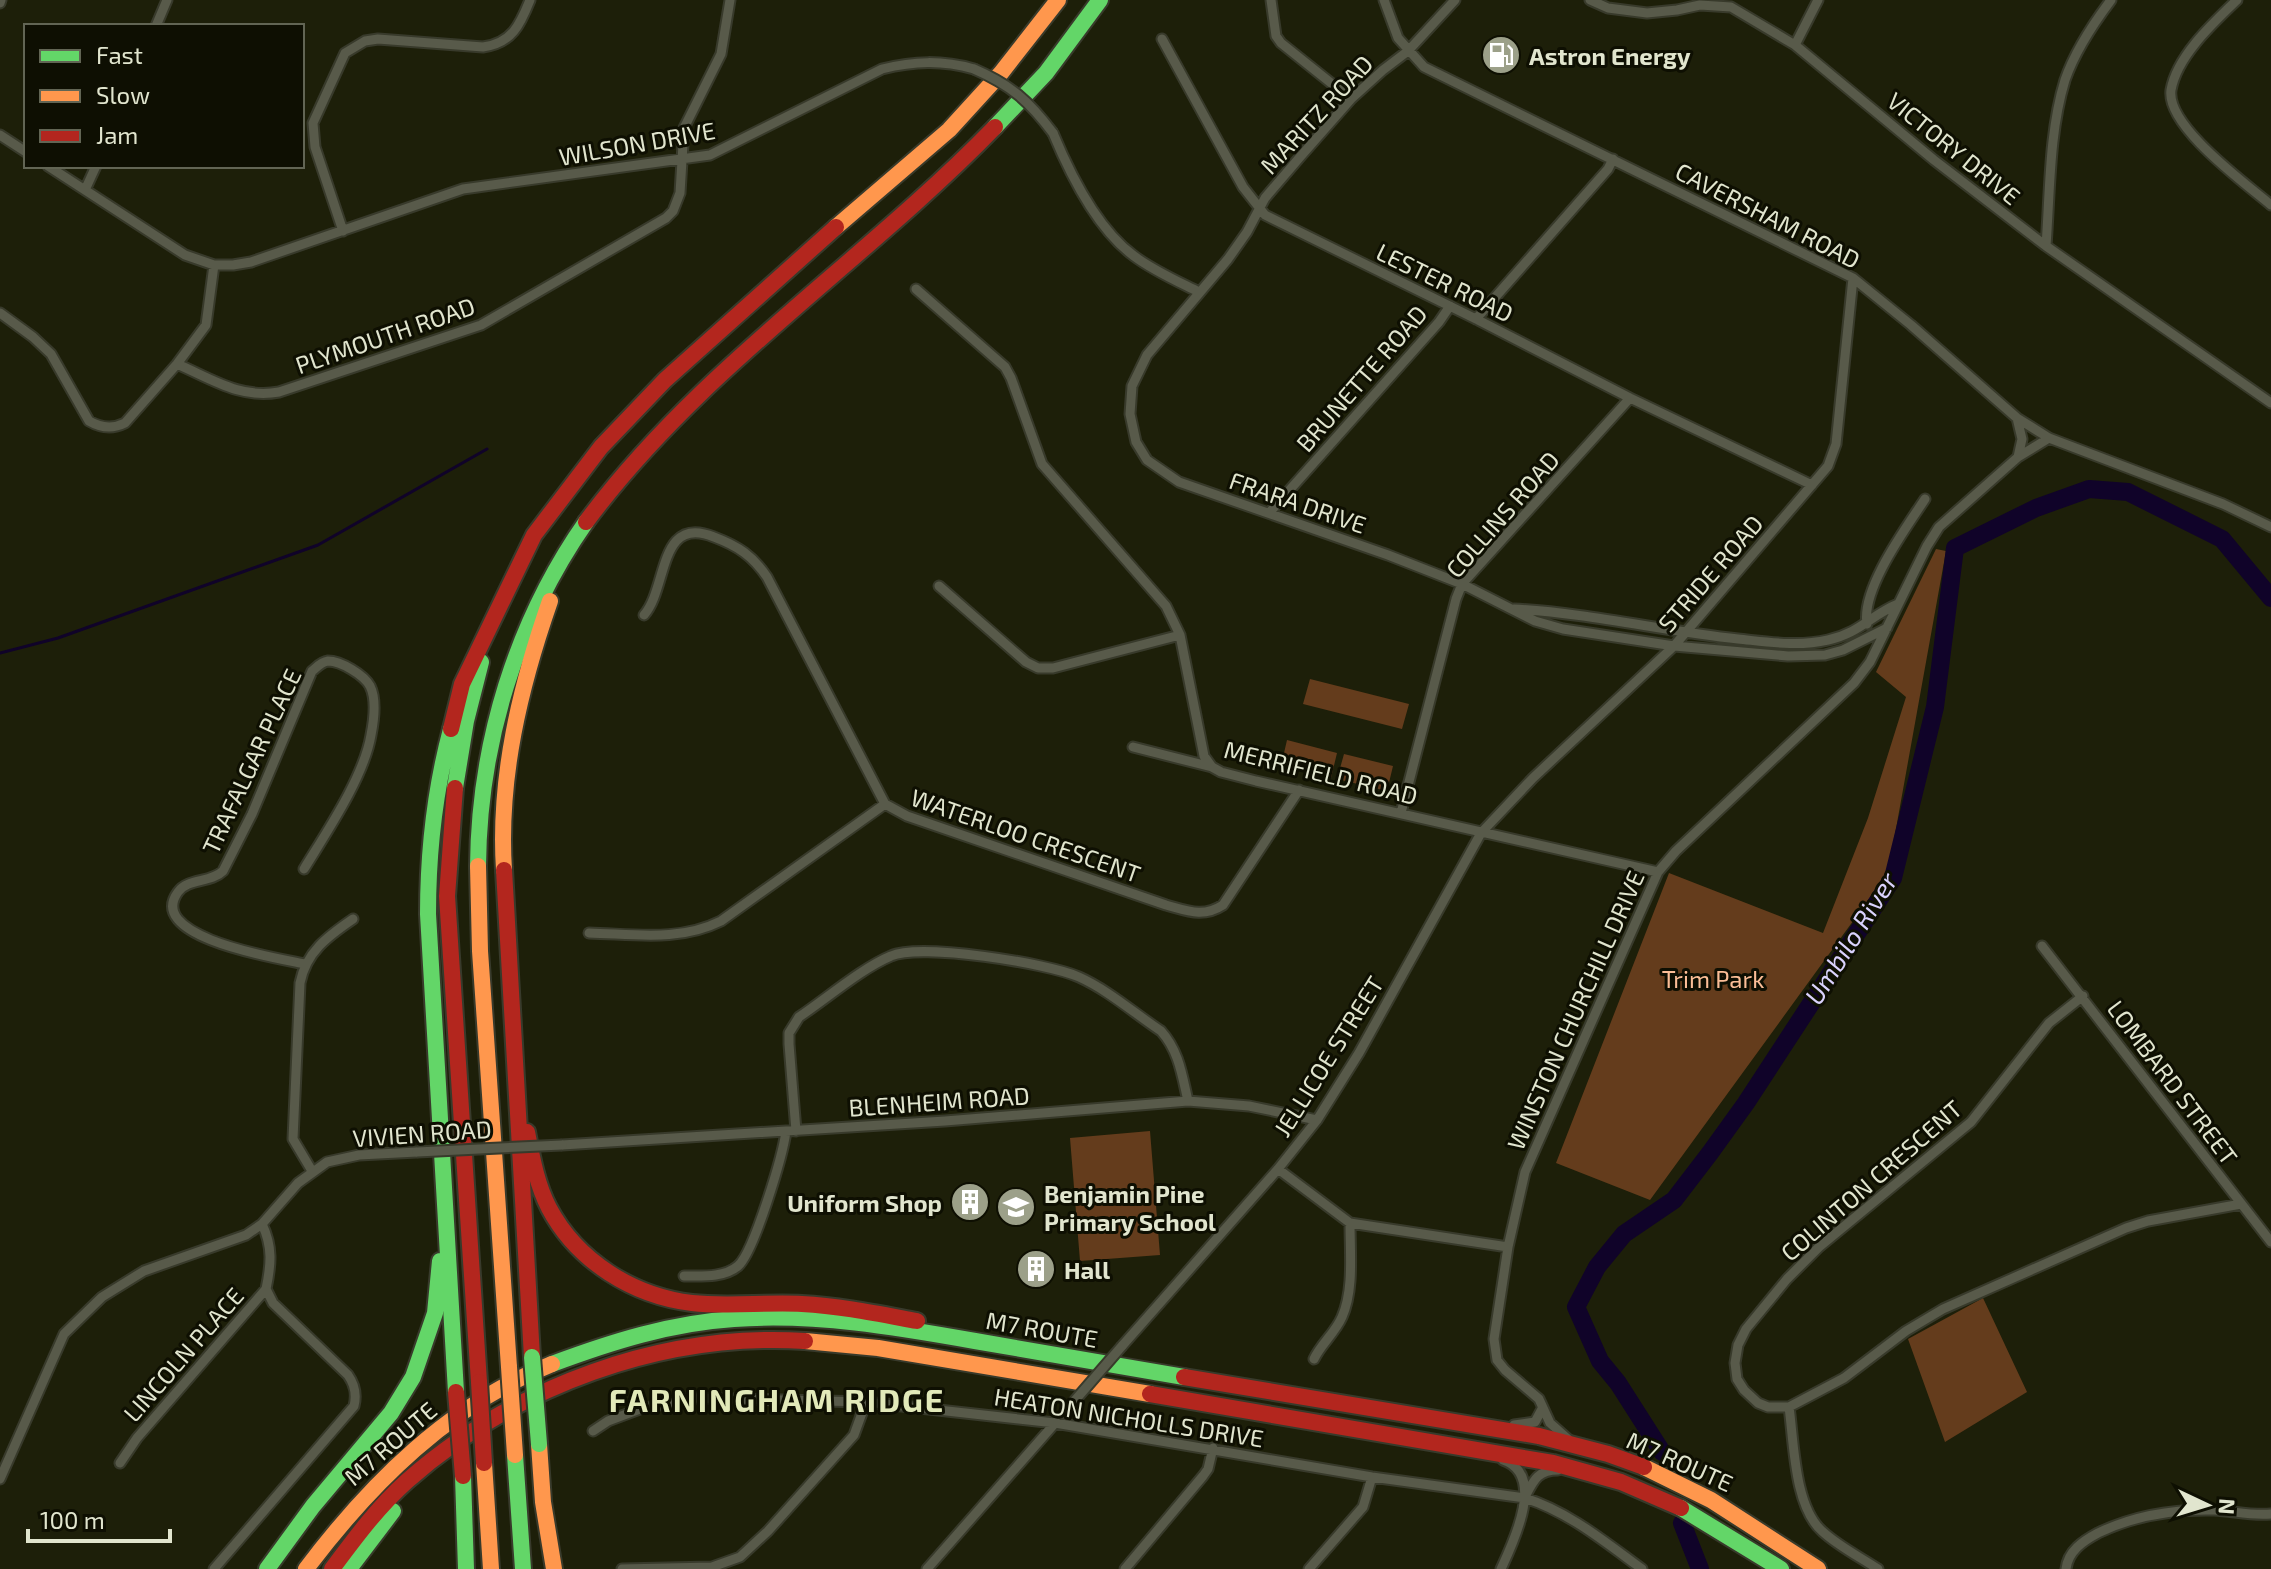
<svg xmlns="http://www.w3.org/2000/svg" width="2271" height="1569" font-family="'Exo 2',sans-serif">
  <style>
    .green { fill: #643c1c }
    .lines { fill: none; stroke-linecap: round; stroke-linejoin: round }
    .stream { stroke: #100329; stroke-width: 3 }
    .river { stroke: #100329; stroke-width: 18 }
    .street-casing { stroke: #383a2b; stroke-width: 13 }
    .fast-casing { stroke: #383a2b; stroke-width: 20 }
    .slow-casing { stroke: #383a2b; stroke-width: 20 }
    .jam-casing { stroke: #383a2b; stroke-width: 20 }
    .street { stroke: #585a4a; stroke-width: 9 }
    .fast { stroke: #63d668; stroke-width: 16 }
    .slow { stroke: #ff974d; stroke-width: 16 }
    .jam { stroke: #b3261e; stroke-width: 16 }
    .street-bridge-casing { stroke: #383a2b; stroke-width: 13; stroke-linecap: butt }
    .fast-bridge-casing { stroke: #383a2b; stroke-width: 20; stroke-linecap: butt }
    .slow-bridge-casing { stroke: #383a2b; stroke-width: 20; stroke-linecap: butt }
    .jam-bridge-casing { stroke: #383a2b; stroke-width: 20; stroke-linecap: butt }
    .street-bridge { stroke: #585a4a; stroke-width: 9 }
    .fast-bridge { stroke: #63d668; stroke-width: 16 }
    .slow-bridge { stroke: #ff974d; stroke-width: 16 }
    .jam-bridge { stroke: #b3261e; stroke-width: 16 }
    .labels { text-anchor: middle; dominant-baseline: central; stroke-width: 6; stroke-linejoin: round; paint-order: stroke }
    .poi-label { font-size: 24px; font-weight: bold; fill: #e1e5ce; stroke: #0e0f02; text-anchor: start }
    .street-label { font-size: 24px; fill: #e1e5ce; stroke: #0e0f02 }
    .park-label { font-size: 24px; fill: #fbbe97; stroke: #0e0f02 }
    .water-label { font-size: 26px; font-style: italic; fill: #dad2fd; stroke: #0e0f02 }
    .district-label { font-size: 32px; font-weight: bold; letter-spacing: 2px; fill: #e2e9b9; stroke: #0e0f02 }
  </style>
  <rect width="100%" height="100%" fill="#1d1f09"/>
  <path class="green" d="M1936 549 1946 551 1888 873 1650 1200 1556 1163 1669 873 1823 933 1868 818 1906 697 1876 672Z
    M1310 679 1409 704 1402 729 1303 704Z
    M1287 740 1337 753 1331 778 1281 766Z
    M1344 754 1393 766 1387 791 1337 779Z
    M1150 1131 1160 1255 1080 1261 1070 1138Z
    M1983 1298 2027 1392 1945 1442 1908 1339Z"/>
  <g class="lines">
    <path class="stream" d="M0 653 58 638 318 545 487 449"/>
    <path class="river" d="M1662 1452 1618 1383 1600 1361 1576 1307 1597 1267 1624 1234 1674 1200 1710 1153 1746 1103 1893 878 1935 707 1955 548 2036 508 2089 489 2128 492 2222 539 2271 598
      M1682 1523 1700 1569"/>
    <g class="street-casing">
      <path id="street" d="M1271 0 1276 36 1281 43 1351 99
        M1384 0 1398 38 1424 67 1853 278 1911 325 2017 418 2049 438 2223 504 2271 527
        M1455 0 1408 51 1383 70 1351 99 1300 157 1265 198 1247 232 1228 259 1147 355 1132 386 1130 414 1136 442 1147 460 1179 482 1388 555 1462 584 1535 621 1563 629 1674 646 1788 656 1825 655 1843 650 1887 628
        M1590 0 1608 8 1647 13 1677 10 1700 5 1731 7 1795 45 1934 160 2046 246 2271 403
        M2237 0C2213 23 2177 56 2171 90 2166 126 2245 183 2271 205
        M0 3 1 0
        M156 26 167 0
        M1162 39 1243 187 1265 215 1476 319 1630 398 1812 485
        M1795 45 1818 0
        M1053 133C1070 174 1097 229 1134 256 1154 271 1177 281 1199 292
        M0 135 26 152
        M48 166 185 255 214 265H233L251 262 463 189 710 155 882 69C914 61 942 60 974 69
        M85 190 96 166
        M343 231 315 147 313 123 345 53 365 41 378 39 483 47C512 43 520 25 530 0
        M2046 246C2050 192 2049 132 2065 80 2075 51 2093 24 2111 0
        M916 289 1005 367 1011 378 1042 464 1166 606 1180 635 1204 756 1212 767 1221 772 1256 781 1658 872
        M0 313 33 337 51 354 89 421C101 428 113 429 125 423L177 364 206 325 214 265
        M1476 319 1608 169 1613 159
        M177 364C212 379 240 399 279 392L481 325 666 218 673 211 680 193 684 128 721 54 730 0
        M2017 418 2022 439 2018 457
        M1270 512 1439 322 1450 306
        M939 586 1026 662 1038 668H1053L1180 635
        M1514 609C1589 613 1663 631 1738 639 1768 642 1798 647 1828 640 1860 633 1871 615 1898 604
        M644 615C668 588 658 514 714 537 738 546 753 556 767 577L885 804 907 816 1166 905C1188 911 1203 918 1223 905L1299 790
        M1867 624C1861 589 1906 528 1925 499
        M1133 747 1212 767
        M1401 813 1456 599 1462 584 1630 398
        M304 869C326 833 364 777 371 735 374 720 377 700 370 686 364 675 341 661 328 661 321 662 317 667 312 671L252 814 223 871C211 883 188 878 178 892 144 938 282 959 305 964
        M589 933C634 934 679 942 721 921L885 804
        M2042 946 2271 1242
        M2083 996 2049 1023 1971 1122 1819 1247 1787 1279 1746 1329 1738 1345 1735 1363 1737 1379 1744 1390 1758 1403 1768 1407H1789L1844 1378 1906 1331 1943 1309 2126 1228 2148 1221 2241 1204
        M796 1131 789 1044V1033L799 1017C826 999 862 968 891 956 920 943 1048 963 1079 977 1108 990 1134 1013 1161 1031 1179 1051 1182 1075 1188 1101
        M562 1145 945 1121 1188 1101 1249 1106 1317 1120
        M1278 1169 1350 1223 1508 1247
        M312 1171 293 1139 300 983C306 952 328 936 353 919
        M684 1276C701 1276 724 1278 738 1266 754 1252 783 1155 786 1131
        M1122 1346 1278 1169 1317 1120 1359 1053 1481 833 1533 778 1674 646 1828 466 1836 444 1853 278
        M1314 1359C1321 1344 1335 1333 1342 1317 1354 1290 1350 1253 1350 1223
        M1789 1407C1794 1442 1794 1506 1822 1531 1838 1546 1860 1557 1878 1569
        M1514 1425 1535 1422 1542 1409
        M593 1431 608 1421 640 1409 694 1398 866 1402 1055 1423 1372 1477 1525 1498C1569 1512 1605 1542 1642 1569
        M1568 1439 1550 1423 1539 1399 1505 1370 1497 1360 1494 1339 1508 1247 1525 1172 1658 872 1676 851 1854 683 1870 662 1927 546 1939 527 2018 457 2049 438
        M120 1463 137 1438 266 1289C271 1265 273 1247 262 1224
        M0 1479 64 1334 102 1297 144 1271 246 1235 262 1224 298 1183 327 1162 359 1155 417 1152
        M1526 1495C1534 1479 1539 1470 1558 1470
        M214 1569 354 1406C357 1394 355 1385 348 1375L273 1303 266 1289
        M622 1569 712 1567 740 1557 768 1531 854 1435 866 1402
        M927 1569 1056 1422
        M1125 1569 1203 1476 1208 1469 1213 1448
        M1309 1569 1363 1507 1372 1477
        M1501 1569C1514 1541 1546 1474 1503 1460
        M2066 1569C2068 1551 2083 1541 2098 1533 2135 1515 2174 1509 2214 1510 2233 1511 2252 1516 2271 1514"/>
    </g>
    <g class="fast-casing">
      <path id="fast" d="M995 127 1046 73 1100 0
        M451 729C435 789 428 851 428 914L456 1392
        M455 788 466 721 481 662
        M478 866C479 744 516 622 586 522
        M552 1364C611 1342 671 1323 734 1319 815 1313 896 1327 975 1341 1045 1353 1115 1365 1184 1377
        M515 1455 523 1569
        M463 1476 466 1569
        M1681 1508 1781 1569
        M267 1569 313 1506 391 1413 413 1377 435 1313 440 1261
        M349 1569 393 1511"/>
    </g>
    <g class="slow-casing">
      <path id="slow" d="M836 227 949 130 1001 73 1058 0
        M478 866 480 951 509 1367
        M504 870C498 778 520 687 550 601
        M805 1341 878 1348 1150 1394
        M539 1444 543 1502 554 1569
        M484 1463 491 1569
        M1644 1467 1711 1500 1818 1569
        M306 1569C371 1483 450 1404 552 1364"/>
    </g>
    <g class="jam-casing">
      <path id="jam" d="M586 522C699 369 863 263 995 127
        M451 729 462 684 534 535 601 447 665 380 836 227
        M455 788 447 896 479 1382
        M504 870 532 1357
        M527 1132C532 1158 537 1185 549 1208 577 1261 633 1296 692 1303 728 1307 765 1302 802 1304 841 1306 879 1314 917 1321
        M1184 1377 1539 1436 1608 1454 1644 1467
        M1150 1394 1553 1463 1621 1482 1681 1508
        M332 1569C355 1538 378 1507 407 1481 515 1386 662 1332 805 1341"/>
    </g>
    <use href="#street" class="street"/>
    <use href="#fast" class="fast"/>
    <use href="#slow" class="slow"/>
    <use href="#jam" class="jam"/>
    <g class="street-bridge-casing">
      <path id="street-bridge" d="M974 69C1011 85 1029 101 1053 133
        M417 1152 562 1145
        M1064 1413 1122 1346"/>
    </g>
    <g class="fast-bridge-casing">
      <path id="fast-bridge" d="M532 1357 539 1444"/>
    </g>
    <g class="slow-bridge-casing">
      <path id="slow-bridge" d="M509 1367 515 1455"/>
    </g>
    <g class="jam-bridge-casing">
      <path id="jam-bridge" d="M479 1382 484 1463
        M456 1392 463 1476"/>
    </g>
    <use href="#street-bridge" class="street-bridge"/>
    <use href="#fast-bridge" class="fast-bridge"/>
    <use href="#slow-bridge" class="slow-bridge"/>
    <use href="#jam-bridge" class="jam-bridge"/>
  </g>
  <defs>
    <g id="fuel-disc" transform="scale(2)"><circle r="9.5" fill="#9ca089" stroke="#0e0f02"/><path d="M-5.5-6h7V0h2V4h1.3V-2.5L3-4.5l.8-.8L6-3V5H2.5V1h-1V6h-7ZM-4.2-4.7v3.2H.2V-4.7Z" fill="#fff"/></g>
    <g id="building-disc" transform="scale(2)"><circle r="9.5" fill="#9ca089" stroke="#0e0f02"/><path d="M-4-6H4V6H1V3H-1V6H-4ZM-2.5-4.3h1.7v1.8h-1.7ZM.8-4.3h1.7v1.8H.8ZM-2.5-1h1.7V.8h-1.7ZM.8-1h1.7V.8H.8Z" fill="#fff"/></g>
    <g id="school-disc" transform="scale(2)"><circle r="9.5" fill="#9ca089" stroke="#0e0f02"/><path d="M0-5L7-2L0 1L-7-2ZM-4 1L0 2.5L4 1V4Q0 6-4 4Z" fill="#fff"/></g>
  </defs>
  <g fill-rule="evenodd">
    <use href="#fuel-disc" x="1501" y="55"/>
    <use href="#building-disc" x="970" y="1202"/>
    <use href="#school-disc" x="1016" y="1207"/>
    <use href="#building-disc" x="1036" y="1269"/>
  </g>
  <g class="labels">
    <g class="poi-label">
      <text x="1529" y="55">Astron Energy</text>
      <text x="1044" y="1193">Benjamin Pine<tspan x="1044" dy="28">Primary School</tspan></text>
      <text x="942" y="1202" text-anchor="end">Uniform Shop</text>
      <text x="1064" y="1269">Hall</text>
    </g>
    <g class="street-label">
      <text transform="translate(1316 114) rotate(-47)">MARITZ ROAD</text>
      <text transform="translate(637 143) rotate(-10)">WILSON DRIVE</text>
      <text transform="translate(1954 148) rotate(39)">VICTORY DRIVE</text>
      <text transform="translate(1768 215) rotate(27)">CAVERSHAM ROAD</text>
      <text transform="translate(1445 282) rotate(26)">LESTER ROAD</text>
      <text transform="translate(385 335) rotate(-19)">PLYMOUTH ROAD</text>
      <text transform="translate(1361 378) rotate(-49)">BRUNETTE ROAD</text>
      <text transform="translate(1298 502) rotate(19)">FRARA DRIVE</text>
      <text transform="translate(1502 514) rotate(-49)">COLLINS ROAD</text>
      <text transform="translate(1710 573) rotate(-49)">STRIDE ROAD</text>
      <text transform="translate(251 761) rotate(-65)">TRAFALGAR PLACE</text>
      <text transform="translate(1321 772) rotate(14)">MERRIFIELD ROAD</text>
      <text transform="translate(1026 835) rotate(19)">WATERLOO CRESCENT</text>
      <text transform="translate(1575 1010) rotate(-66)">WINSTON CHURCHILL DRIVE</text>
      <text transform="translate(1328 1056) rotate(-58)">JELLICOE STREET</text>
      <text transform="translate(2173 1082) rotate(53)">LOMBARD STREET</text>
      <text transform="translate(939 1101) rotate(-4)">BLENHEIM ROAD</text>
      <text transform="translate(422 1133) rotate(-4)">VIVIEN ROAD</text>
      <text transform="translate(1871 1180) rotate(-41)">COLINTON CRESCENT</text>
      <text transform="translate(1042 1329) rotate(10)">M7 ROUTE</text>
      <text transform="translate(183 1354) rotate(-49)">LINCOLN PLACE</text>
      <text transform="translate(1129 1417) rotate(9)">HEATON NICHOLLS DRIVE</text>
      <text transform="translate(390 1443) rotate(-41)">M7 ROUTE</text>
      <text transform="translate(1680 1461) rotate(24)">M7 ROUTE</text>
    </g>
    <g class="park-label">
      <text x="1713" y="978">Trim Park</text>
    </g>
    <g class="water-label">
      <text transform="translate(1850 938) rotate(-58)">Umbilo River</text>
    </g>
    <g class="district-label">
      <text x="777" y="1399">FARNINGHAM RIDGE</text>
    </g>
  </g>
  <rect x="24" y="24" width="280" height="144" fill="#0e0f02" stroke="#626554" stroke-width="2"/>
  <rect x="40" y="50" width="40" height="12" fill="#63d668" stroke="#626554" stroke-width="2"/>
  <text x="96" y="64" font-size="24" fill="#e1e5ce">Fast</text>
  <rect x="40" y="90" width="40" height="12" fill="#ff974d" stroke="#626554" stroke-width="2"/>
  <text x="96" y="104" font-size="24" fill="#e1e5ce">Slow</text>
  <rect x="40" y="130" width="40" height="12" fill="#b3261e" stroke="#626554" stroke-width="2"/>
  <text x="96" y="144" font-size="24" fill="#e1e5ce">Jam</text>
  <g transform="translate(2207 1505) rotate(94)" stroke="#0e0f02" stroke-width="6" paint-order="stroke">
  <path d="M0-6L14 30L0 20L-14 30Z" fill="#e1e5ce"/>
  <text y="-12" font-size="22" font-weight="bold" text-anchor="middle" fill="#e1e5ce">N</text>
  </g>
  <path d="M28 1529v12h142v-12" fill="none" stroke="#e1e5ce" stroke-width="4"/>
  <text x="40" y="1529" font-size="24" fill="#e1e5ce" stroke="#0e0f02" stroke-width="6" paint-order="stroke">100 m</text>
</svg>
